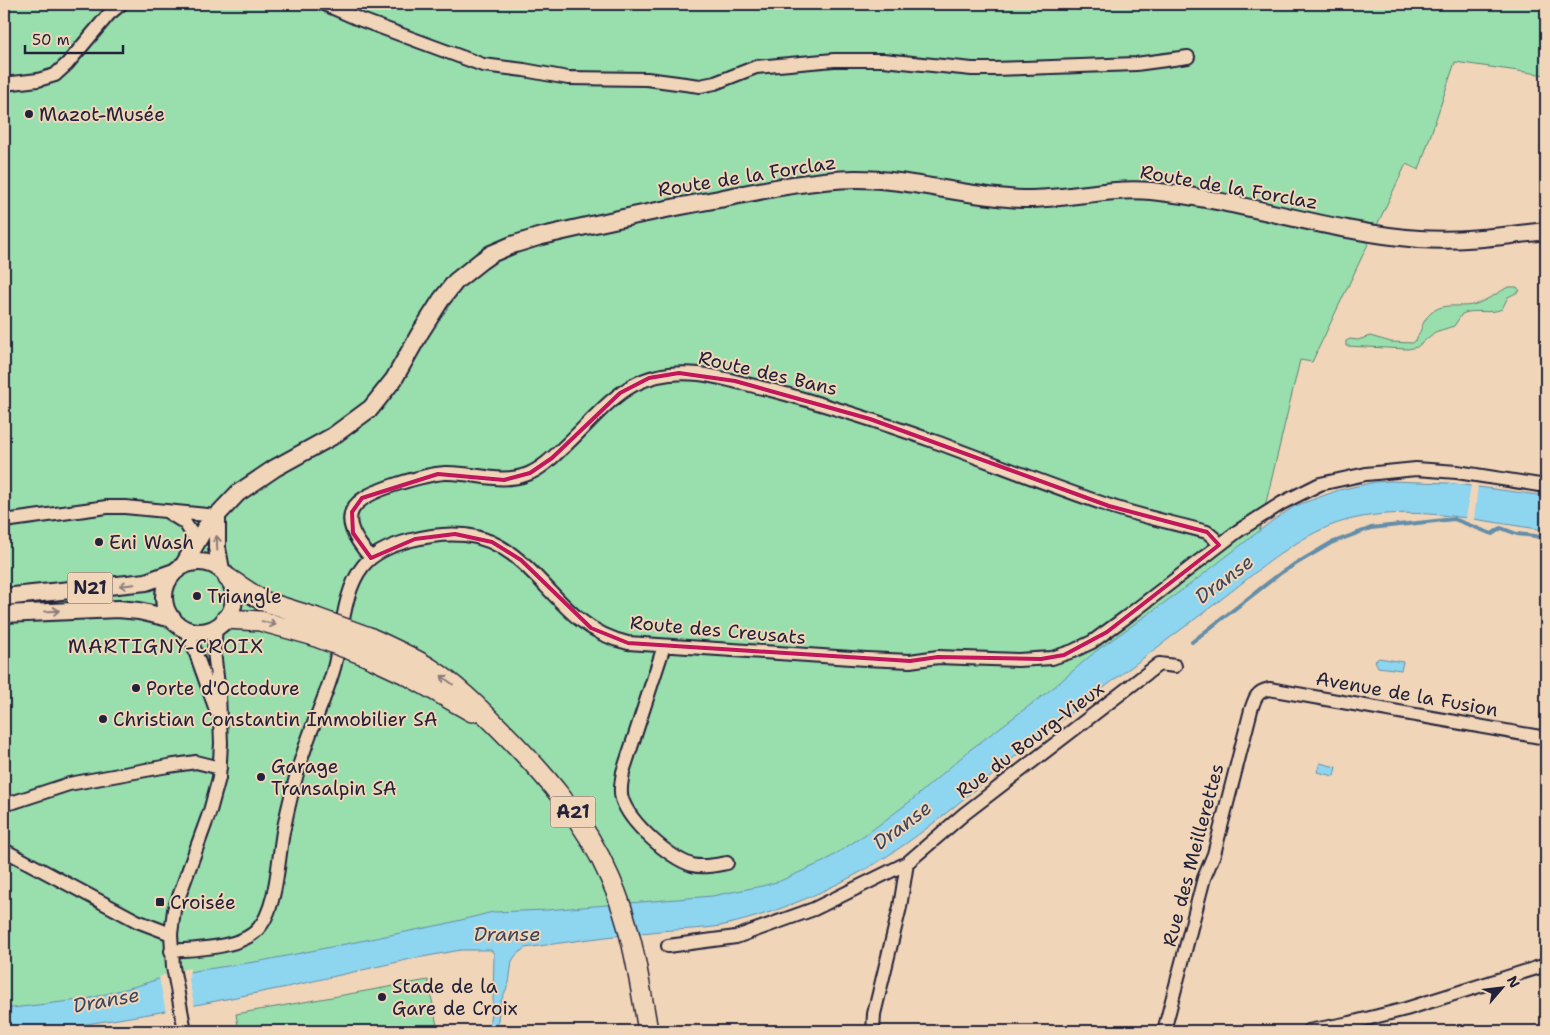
<svg xmlns="http://www.w3.org/2000/svg" width="1550" height="1035" font-family="'Shantell Sans',sans-serif">
  <style>
    .green { fill: #98dfad; stroke: #5d8074 }
    .water { fill: #8ed5f0; stroke: #638da8 }
    .pier { fill: #f1d5b8 }
    .lines { fill: none; stroke-linecap: round; stroke-linejoin: round }
    .stream { stroke: #638da8; stroke-width: 4 }
    .minor-casing { stroke: #22223b; stroke-width: 16 }
    .major-casing { stroke: #22223b; stroke-width: 20 }
    .highway-casing { stroke: #22223b; stroke-width: 22 }
    .minor { stroke: #f1d5b8; stroke-width: 12 }
    .major { stroke: #f1d5b8; stroke-width: 16 }
    .highway { stroke: #f1d5b8; stroke-width: 19 }
    .highway-bridge-casing { stroke: #22223b; stroke-width: 22; stroke-linecap: butt }
    .highway-bridge { stroke: #f1d5b8; stroke-width: 19 }
    .oneway { stroke: #8a7c7a }
    .marked { fill: none; stroke: #c2185b; stroke-width: 4; stroke-linejoin: round }
    .poi-dot { fill: #22223b; stroke: #f1d5b8; stroke-width: 2 }
    .labels { text-anchor: middle; dominant-baseline: central; stroke-width: 4; stroke-linejoin: round; paint-order: stroke }
    .shield { fill: #f1d5b8; stroke: #605860; stroke-width: 1 }
    .shield-label { font-size: 18px; font-weight: bold; fill: #22223b }
    .poi-label { font-size: 19px; fill: #22223b; stroke: #f1d5b8; text-anchor: start }
    .street-label { font-size: 19px; fill: #22223b; stroke: #f1d5b8 }
    .water-label { font-size: 20px; font-style: italic; fill: #38465f; stroke: #f1d5b8 }
    .neighbourhood-label { font-size: 20px; letter-spacing: 1px; fill: #22223b; stroke: #f1d5b8 }
  </style>
  <rect width="100%" height="100%" fill="#f1d5b8"/>
  <filter id="ink" filterUnits="userSpaceOnUse"><feTurbulence type="fractalNoise" baseFrequency=".02" numOctaves="2"/><feDisplacementMap in="SourceGraphic" scale="10" xChannelSelector="R" yChannelSelector="G"/><feConvolveMatrix kernelMatrix="1 2 1 2 8 2 1 2 1" color-interpolation-filters="sRGB"/></filter>
  <g filter="url(#ink)">
    <path class="green" d="M4 4H1546V75L1455 62 1419 170 1406 164 1312 362 1300 360 1253 557 861 854 786 888 410 942 4 1022Z
      M1508 287H1517L1520 291 1508 297 1502 309C1489 315 1475 308 1462 314L1454 326 1435 332 1417 347 1408 349 1346 346V341L1350 339 1358 340 1370 336 1391 342 1413 343C1422 335 1420 322 1431 313 1444 301 1461 309 1476 304 1487 300 1498 293 1508 287Z
      M428 980 438 1031H239L236 1014Z"/>
    <path class="water" d="M1390 481 1448 483 1546 496V530C1483 522 1421 505 1357 518 1303 528 1258 572 1215 604 1149 654 1082 703 1017 755 965 797 914 844 855 875 812 898 767 916 720 926 697 930 674 929 651 932 609 936 567 942 525 948L516 955 512 961 509 983 501 1001 496 1031H488L493 1002 494 954 491 950H461L411 959 287 987 155 1013 43 1031H4V1009L87 999 140 985 174 974 261 961 445 924 493 912 547 910 712 896 762 886 780 881 825 861 872 830 912 800 971 749 1053 688 1096 651 1192 583 1272 521 1295 506 1339 490 1375 482Z
      M1379 658 1403 662 1401 670 1378 667 1375 661Z
      M1320 763 1336 767 1334 776 1317 772Z"/>
    <path class="pier" d="M1471 484H1478L1474 520 1466 519Z
      M190 968 189 980 195 1008 166 1013 159 977 174 971Z"/>
    <g class="lines">
      <path class="stream" d="M1192 642 1282 572 1331 543 1371 528 1454 519 1492 534 1501 528 1517 534 1535 536 1546 539"/>
      <g class="minor-casing">
        <path id="minor" d="M324 4 356 18 483 65 524 70 568 78 647 79 700 86 715 83 756 67 834 60H883L972 69H994L1136 64 1188 57
          M4 84 38 80 55 75 67 64 109 14 121 4
          M169 513 185 523 196 540
          M4 521 107 507H125L217 516
          M371 558C333 515 350 499 397 484 413 479 429 474 445 473 474 472 500 485 528 474 543 468 555 455 567 444 611 402 632 367 699 374 722 377 744 384 767 389 824 404 880 422 936 442 993 463 1049 485 1107 505 1139 516 1174 523 1207 532L1214 538 1219 545
          M186 629 194 648 216 710
          M664 646 623 772C622 781 619 790 622 799 630 823 668 857 692 865 703 868 716 865 727 863
          M4 804 14 802 69 784 168 766 196 762 220 768
          M4 850 137 921 171 934
          M668 946 736 937 814 909 907 863
          M171 951C196 949 240 948 257 930 277 910 278 860 283 832 289 803 296 773 306 745 315 718 328 692 335 664 342 634 343 591 363 566 382 542 435 532 465 535 518 541 542 589 579 619 594 631 610 639 628 643L866 659 910 661 938 657 1018 660 1052 658 1073 651 1092 642 1125 618 1238 531 1282 503 1320 484 1366 474 1416 469 1457 472 1546 486
          M185 1031 173 967 171 934 174 910 210 811 219 778 221 743 219 694 214 651 216 626
          M873 1031 874 1014 900 907 907 863 964 814 1159 664 1175 666
          M1164 1031 1204 878 1214 854 1251 710C1255 698 1256 692 1269 689L1546 738
          M1308 1031 1350 1023 1406 1009 1546 965"/>
      </g>
      <g class="major-casing">
        <path id="major" d="M217 516V548L221 570
          M164 597a35 35 0 1 1 70 0a35 35 0 1 1-70 0Z
          M183 566 205 528 238 493 275 468 333 436 371 408 394 379 420 333 441 300 456 281 481 261 491 254 512 245 538 237C598 223 658 210 719 199 764 190 809 180 856 179 912 179 967 197 1023 199 1066 200 1108 187 1151 191 1241 200 1328 232 1419 239 1462 242 1503 236 1546 231
          M4 597 146 582 174 572
          M4 614 118 609 139 611 173 619"/>
      </g>
      <g class="highway-casing">
        <path id="highway" d="M228 578 263 601 314 617
          M226 619 260 621 311 635
          M369 637C390 647 411 656 430 668 455 684 477 706 498 727 543 772 584 818 610 878 632 926 639 979 648 1031
          M364 655 407 675 472 712"/>
      </g>
      <use href="#minor" class="minor"/>
      <use href="#major" class="major"/>
      <use href="#highway" class="highway"/>
      <g class="highway-bridge-casing">
        <path id="highway-bridge" d="M314 617 369 637
          M311 635 364 655"/>
      </g>
      <use href="#highway-bridge" class="highway-bridge"/>
    </g>
    <defs><path id="oneway-shaft" d="M-6 0H5M1.5-3L5.5 0L1.5 3" fill="none" stroke-width="1.6" stroke-linecap="round" stroke-linejoin="round" transform="scale(1.25)"/></defs>
    <g class="oneway">
      <use href="#oneway-shaft" transform="translate(217 543) rotate(-92)"/>
      <use href="#oneway-shaft" transform="translate(127 585) rotate(174)"/>
      <use href="#oneway-shaft" transform="translate(52 611) rotate(-3)"/>
      <use href="#oneway-shaft" transform="translate(269 623) rotate(13)"/>
      <use href="#oneway-shaft" transform="translate(447 680) rotate(-143)"/>
    </g>
  </g>
  <path class="marked" d="M679 373 735 381 870 419 1109 506 1207 532 1219 545 1107 632 1064 655 1041 659 938 657 910 661 628 643 591 628 521 560 492 542 455 534 415 539 371 558 353 533 352 512 362 498 438 474 504 480 530 473 552 458 620 393 649 378Z"/>
  <g class="poi-dot">
    <circle cx="29" cy="114" r="5"/>
    <circle cx="99" cy="542" r="5"/>
    <circle cx="197" cy="596" r="5"/>
    <circle cx="136" cy="688" r="5"/>
    <circle cx="103" cy="719" r="5"/>
    <circle cx="261" cy="777" r="5"/>
    <rect x="155" y="897" width="10" height="10" rx="2.5"/>
    <circle cx="382" cy="997" r="5"/>
  </g>
  <g class="labels">
    <g class="shield">
      <rect x="67.5" y="572.5" width="45" height="31" rx="4"/>
      <rect x="550.5" y="796.5" width="45" height="31" rx="4"/>
    </g>
    <g class="shield-label">
      <text x="90" y="588">N21</text>
      <text x="573" y="812">A21</text>
    </g>
    <g class="poi-label">
      <text x="39" y="114">Mazot-Musée</text>
      <text x="109" y="542">Eni Wash</text>
      <text x="207" y="596">Triangle</text>
      <text x="146" y="688">Porte d'Octodure</text>
      <text x="113" y="719">Christian Constantin Immobilier SA</text>
      <text x="271" y="766">Garage<tspan x="271" dy="22">Transalpin SA</tspan></text>
      <text x="170" y="902">Croisée</text>
      <text x="392" y="986">Stade de la<tspan x="392" dy="22">Gare de Croix</tspan></text>
    </g>
    <g class="street-label">
      <text transform="translate(747 176) rotate(-9)">Route de la Forclaz</text>
      <text transform="translate(1229 187) rotate(10)">Route de la Forclaz</text>
      <text transform="translate(768 373) rotate(13)">Route des Bans</text>
      <text transform="translate(718 630) rotate(5)">Route des Creusats</text>
      <text transform="translate(1407 694) rotate(10)">Avenue de la Fusion</text>
      <text transform="translate(1030 740) rotate(-37)">Rue du Bourg-Vieux</text>
      <text transform="translate(1193 855) rotate(-75)">Rue des Meillerettes</text>
    </g>
    <g class="water-label">
      <text transform="translate(1224 579) rotate(-37)">Dranse</text>
      <text transform="translate(902 825) rotate(-37)">Dranse</text>
      <text x="507" y="934">Dranse</text>
      <text transform="translate(106 1000) rotate(-10)">Dranse</text>
    </g>
    <g class="neighbourhood-label">
      <text x="166" y="646">MARTIGNY-CROIX</text>
    </g>
  </g>
  <rect width="1550" height="1035" fill="none" stroke="#f1d5b8" stroke-width="20"/>
  <rect x="10" y="10" width="1530" height="1015" fill="none" stroke="#22223b" stroke-width="2" filter="url(#ink)"/>
  <g transform="translate(1502 988) rotate(62)" stroke="#f1d5b8" stroke-width="4" paint-order="stroke">
  <path d="M0-4L9 19L0 12L-9 19Z" fill="#22223b"/>
  <text y="-8" font-size="14" font-weight="bold" text-anchor="middle" fill="#22223b">N</text>
  </g>
  <path d="M25 45v8h98v-8" fill="none" stroke="#22223b" stroke-width="2.5"/>
  <text x="32" y="45" font-size="15" fill="#22223b" stroke="#f1d5b8" stroke-width="4" paint-order="stroke">50 m</text>
</svg>
